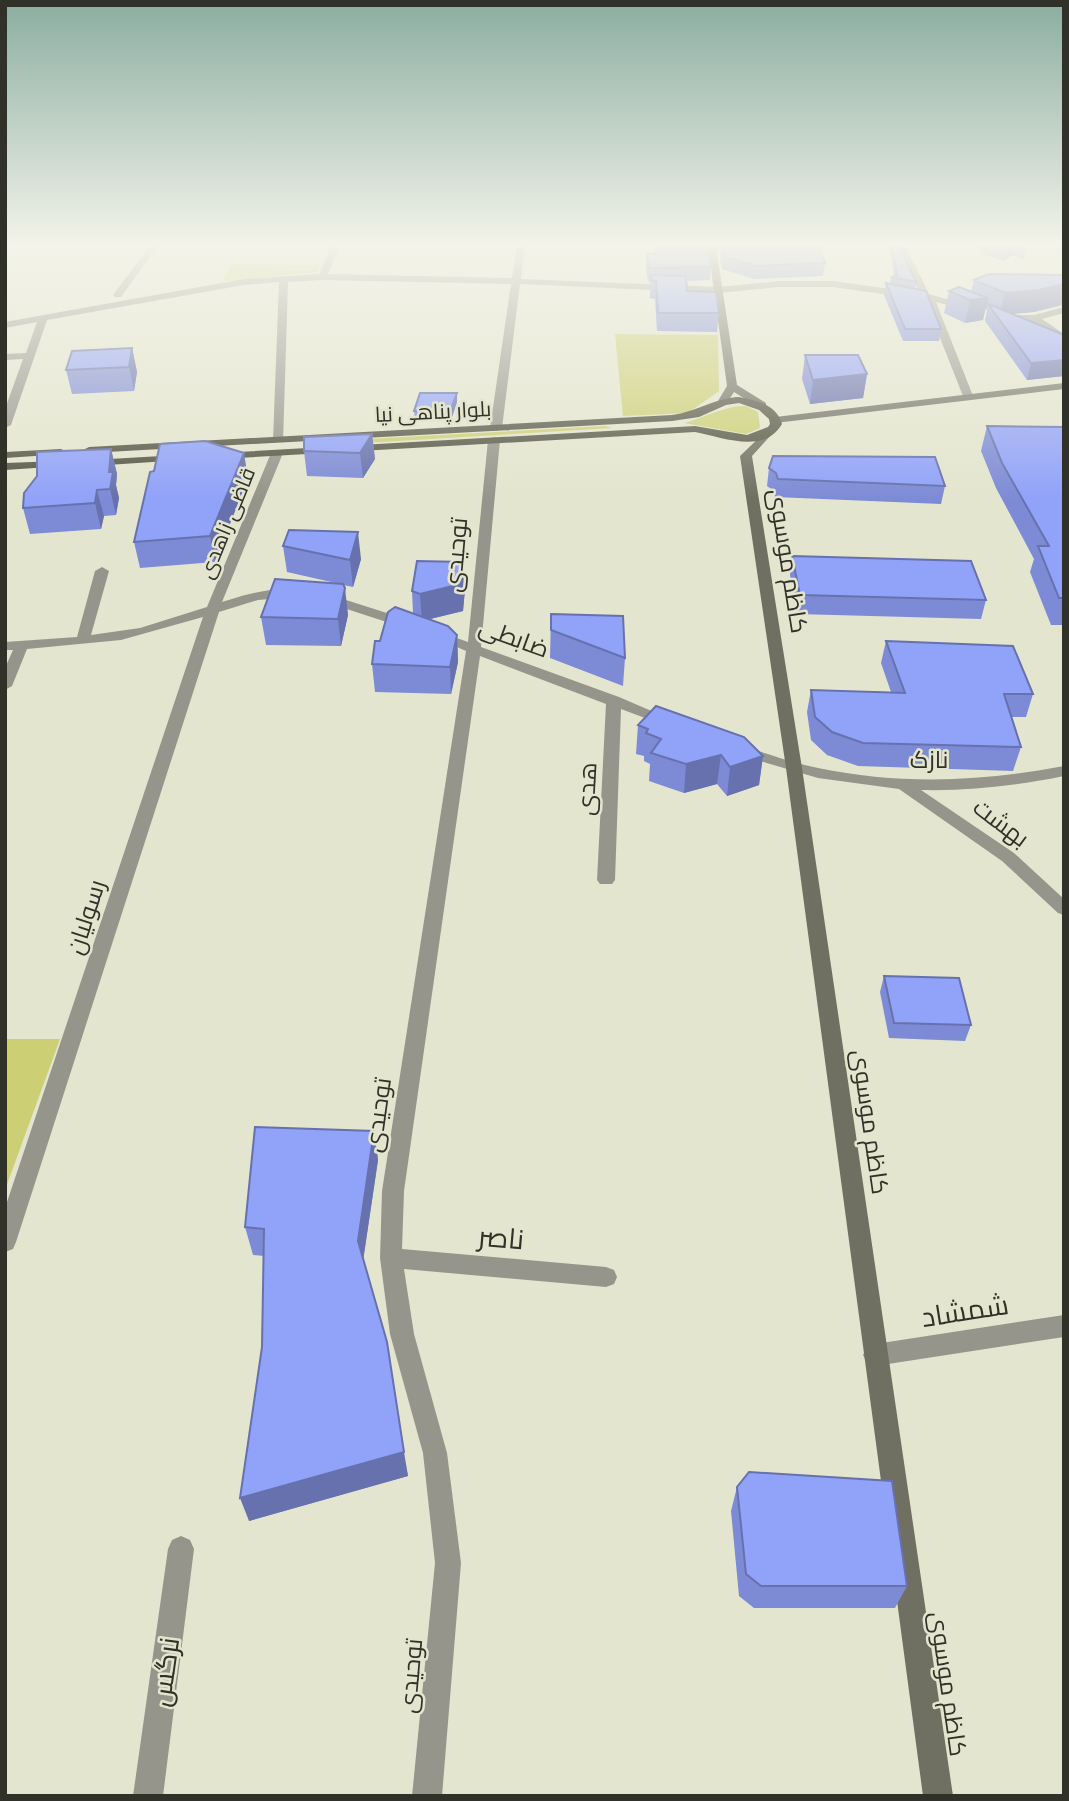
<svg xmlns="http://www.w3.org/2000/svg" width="1069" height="1801" font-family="Karla,Cairo,sans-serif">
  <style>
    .green { fill: #cccf73 }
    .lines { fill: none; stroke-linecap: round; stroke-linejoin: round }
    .minor { fill: #95958c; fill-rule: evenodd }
    .secondary { fill: #6f7062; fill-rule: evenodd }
    .primary { fill: #555645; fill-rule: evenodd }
    .wall { fill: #7d8bd6 }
    .shaded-wall { fill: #6671ae }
    .building { fill: #91a2f9; stroke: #6671ae; stroke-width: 2 }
    .labels { text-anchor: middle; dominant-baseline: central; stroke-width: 5; stroke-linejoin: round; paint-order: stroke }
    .far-street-label { font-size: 21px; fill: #303128; stroke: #e4e5ce }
    .street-label { font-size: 24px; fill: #303128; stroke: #e4e5ce }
    .near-street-label { font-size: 28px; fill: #303128; stroke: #e4e5ce }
  </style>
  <rect width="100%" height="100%" fill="#e4e5ce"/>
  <path class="green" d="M231 264 319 265 317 272 223 281Z
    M615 334 718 335 719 391 688 413 623 416Z
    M746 406 758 412 760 428 746 434 684 423C704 418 725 405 746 406Z
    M605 426 612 428 332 445 329 441Z
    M5 1039H60L5 1190Z"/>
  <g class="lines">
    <path class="minor" d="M149 247H157L121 297H115L113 295Z
      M331 247H339L328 274 512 278 517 247H525L521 279 719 287 779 281H833L919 293 898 247H906L929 294 972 307 967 310 936 302 973 396 968 399 963 396 925 300 833 287H779L719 293 520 284 502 428 496 431 490 428 511 284 322 280 288 282 283 442 273 440 279 282 244 285 47 320 11 425 5 428V409L23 359 5 360V354L26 353 37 322 5 328V322L244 279 319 274Z
      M1064 307V313L1042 319 1064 334V342L1032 321H1001L996 318 1001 315H1034Z
      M494 437 500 440 481 647 619 697 677 722 669 727 621 709 615 880 612 884H600L597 880 606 704 480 656 404 1191 402 1249 606 1267 614 1270 617 1277 614 1284 606 1287 404 1269 414 1334 447 1453 461 1563 442 1796H412L435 1563 423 1453 390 1334 380 1258 382 1191 466 651 430 635 437 631 468 642 488 440Z
      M277 450 283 453 222 602C240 596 286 582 300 593L293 597 258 600 219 612 16 1242 13 1249 5 1252V1208L203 617 121 640 27 649 12 686 5 690V668L13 650H5V642L77 637 95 571 102 567 109 571 91 635 140 628 207 607 271 453Z
      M324 593 412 621 414 624 412 627H402L319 600 317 597Z
      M741 746C767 753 792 763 818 768 900 785 982 782 1064 766V776C1016 786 970 791 921 790L1014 853 1064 899V915L1058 913 1002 861 899 789 818 778 736 754 733 751 736 748Z
      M1064 1315V1337L875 1366 867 1363 863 1355 867 1347 875 1344Z
      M181 1536 190 1540 194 1549 163 1796H133L168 1549 172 1540Z"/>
    <path class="secondary" d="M708 247H716L737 385 766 403V407H758L734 392 727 403 718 401 727 386Z
      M1064 383V389L775 423 769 420 775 417Z
      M765 432 771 435 752 456 802 768 953 1796H923L786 768 740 456Z"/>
    <path class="primary" d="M739 397C756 400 777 405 782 424 764 455 722 437 695 432L221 459 215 456 221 453 695 426 747 435 768 427 770 424 769 419 759 410 739 403 726 405 699 417 672 421 89 453 83 450 89 447 672 415C696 412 715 398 739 397Z
      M61 449 67 452 65 454 5 458V452Z
      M179 455 185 458 183 460 92 466 86 463 92 460Z
      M60 461 64 462V466L5 470V463Z"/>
  </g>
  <path class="wall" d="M721 247 825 263 823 276 754 279 722 269 720 258Z
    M890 247H900L916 282 915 289 941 329 939 341H903L884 295 886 283 890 284 891 277 894 276Z
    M977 247H1027L1024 259 1012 255 1004 261 987 256Z
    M647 254 711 267 710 280 686 281 687 291 719 313 717 332 657 331 655 299 650 298V281L648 282 646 267Z
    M1064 275V305L1034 312 1013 314 1064 335V376L1027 380 985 321 987 310 985 309 983 320 965 323 944 313 949 291 971 292 974 280Z
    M132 348 137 372 134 391 72 394 66 370Z
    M805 355 867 374 863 398 810 404 802 379Z
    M457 402 451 420H415L414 411Z
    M987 426 1064 427V625H1051L1030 572 1034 559 996 488 981 451Z
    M372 434 375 459 363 478 307 476 304 451Z
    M111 449 117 474 116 485 119 498 116 515 104 516 101 529 30 534 23 508Z
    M769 468 945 486 941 504 775 497 774 491 767 486Z
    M248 478 215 562 140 568 134 542Z
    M283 546 361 559 353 587 343 585 348 615 341 646 266 645 261 617 340 584 287 572Z
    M792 556 986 600 981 619 797 614 790 575Z
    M465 589 463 611 430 619 457 635 458 662 451 694 375 692 372 664 380 641 413 613 412 591Z
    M551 614 625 658 623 686 550 658Z
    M886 641 1033 694 1026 717H1011L1021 747 1013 771 858 766 827 755 811 740 807 712 811 690 891 692 881 663Z
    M638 725 763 756 759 785 727 796 717 784 684 793 649 781 650 764 644 761V756L636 754Z
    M884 976 971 1025 965 1041 889 1038 880 992Z
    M374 1131 378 1160 363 1260 408 1476 249 1521 262 1347 264 1256 253 1255 245 1227Z
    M737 1487 907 1586 895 1608H754L739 1596 731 1511Z"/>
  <path class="shaded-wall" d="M1007 247H1014L1012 255 1004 261Z
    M1064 284 1063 304 1034 312 999 315 1005 293Z
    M988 298 983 320 965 323 970 300Z
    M132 348 137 372 134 391 129 367Z
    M1064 360V376L1027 380 1031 363Z
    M867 374 863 398 810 404 813 380Z
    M457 393V402L451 420 450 411Z
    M372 434 375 459 363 478 360 453Z
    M111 449 117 474 116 485 119 498 116 515 110 489 109 472Z
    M244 453 248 478 215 562 210 536Z
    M97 490 104 516 101 529 95 503Z
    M358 532 361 559 353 587 350 560Z
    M464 562 465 589 463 611 422 621 420 594Z
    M345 588 348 615 341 646 338 619Z
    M457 635 458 662 451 694 450 667Z
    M721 755 717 784 684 793 686 764Z
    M763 756 759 785 727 796 730 767Z
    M374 1131 378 1160 362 1268 358 1241Z
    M404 1452 408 1476 249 1521 240 1498Z"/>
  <path class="building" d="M656 247H707L711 267 649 268 647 254H655Z
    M722 247H819L825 263 756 266 723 256Z
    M892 247H900L916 282 891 277 897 276Z
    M989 274 1064 275V284L1039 290 1005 293 974 280Z
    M650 275 686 276 687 291 716 292 719 313H658L656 281 651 280Z
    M886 283 926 291 941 329H905Z
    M959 287 988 298 970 300 949 291Z
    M988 304 1064 335V360L1031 363Z
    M132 348 129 367 66 370 72 351Z
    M805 355H858L867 374 813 380Z
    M420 393H457L450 411H414Z
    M987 426 1064 427V598H1059L1038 546H1049L1002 463Z
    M372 434 360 453 304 451V437Z
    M205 441 244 453 210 536 134 542 150 472 154 471 160 444Z
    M111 449 109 472H113L110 489 97 490 95 503 23 508 24 493 37 476V452Z
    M773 456 935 457 945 486 778 479 776 473 769 468Z
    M289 530 358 532 350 560 283 546Z
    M792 556 971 561 986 600 800 595Z
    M417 561 464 562 461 584 420 594 412 591Z
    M275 579 343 584 345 588 338 619 261 617Z
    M395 607 448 626 457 635 450 667 372 664 375 641H380L388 612Z
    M551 614 623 616 625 658 551 630Z
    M886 641 1013 646 1033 694H1004L1021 747 863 743 832 732 815 717 811 690 905 693Z
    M656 706 744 737 763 756 730 767 721 755 686 764 651 753 661 739 646 733 648 729 638 725Z
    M884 976 959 978 971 1025 894 1023Z
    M255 1127 374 1131 358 1241 387 1342 404 1452 240 1498 262 1347 264 1229 245 1227Z
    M749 1472 892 1481 907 1586H761L746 1574 737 1487Z"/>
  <linearGradient id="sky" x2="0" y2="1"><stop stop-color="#8bada1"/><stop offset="0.49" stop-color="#f3f3e9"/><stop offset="1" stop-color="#f3f3e9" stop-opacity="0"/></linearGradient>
  <rect width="1069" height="499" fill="url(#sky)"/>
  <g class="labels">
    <g class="far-street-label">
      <text transform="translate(433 412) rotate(-3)">بلوار پناهی نیا</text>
      <text transform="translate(227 523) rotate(-68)">قاضی زاهدی</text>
    </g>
    <g class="street-label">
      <text transform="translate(456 555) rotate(-85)">توحیدی</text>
      <text transform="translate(788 561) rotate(81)">کاظم موسوی</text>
      <text transform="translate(514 638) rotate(20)">ضابطی</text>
      <text x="929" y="760">نازک</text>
      <text transform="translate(587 789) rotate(-87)">هدی</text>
      <text transform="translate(1001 823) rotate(37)">بهشت</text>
      <text transform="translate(86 917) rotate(-72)">رسولیان</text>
      <text transform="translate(378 1115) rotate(-82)">توحیدی</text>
      <text transform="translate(870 1122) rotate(82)">کاظم موسوی</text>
      <text transform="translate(411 1676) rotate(-85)">توحیدی</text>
      <text transform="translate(948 1684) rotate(82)">کاظم موسوی</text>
    </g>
    <g class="near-street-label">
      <text transform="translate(501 1238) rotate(5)">ناصر</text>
      <text transform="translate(965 1311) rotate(-9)">شمشاد</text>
      <text transform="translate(165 1672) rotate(-82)">نرگس</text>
    </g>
  </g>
  <rect width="1069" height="1801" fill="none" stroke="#303128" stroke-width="14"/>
</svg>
